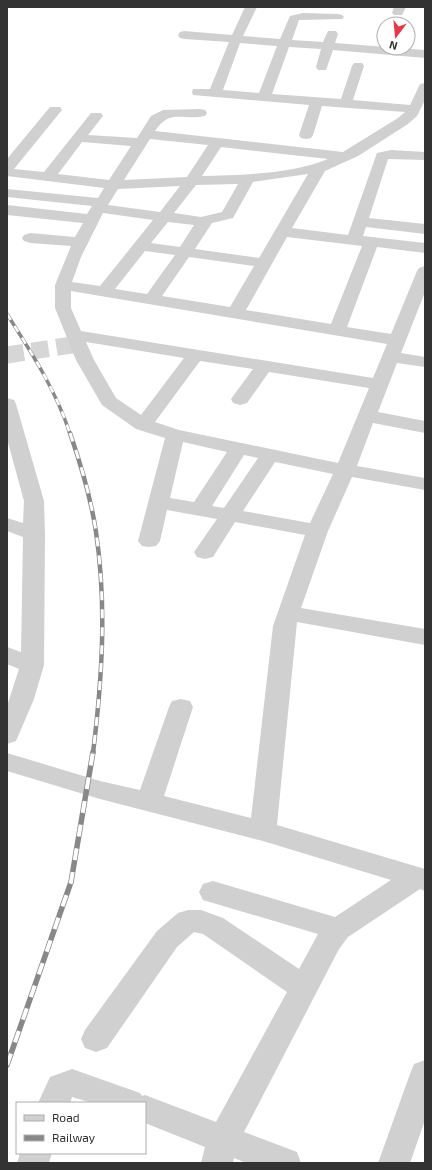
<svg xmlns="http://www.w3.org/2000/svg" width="432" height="1170" font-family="'Exo 2',sans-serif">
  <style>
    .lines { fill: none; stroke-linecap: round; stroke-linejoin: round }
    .minor-tunnel { stroke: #d6d6d6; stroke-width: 17; stroke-dasharray: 17 8; stroke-linecap: butt }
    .minor { fill: #d0d0d0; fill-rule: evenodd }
    .rail-far2-casing { stroke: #888; stroke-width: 3.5 }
    .rail-far1-casing { stroke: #888; stroke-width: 4.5 }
    .rail-casing { stroke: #888; stroke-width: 5.5 }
    .rail-far2 { stroke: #fff; stroke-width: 2.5; stroke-dasharray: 7; stroke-linecap: butt }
    .rail-far1 { stroke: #fff; stroke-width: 3; stroke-dasharray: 9; stroke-linecap: butt }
    .rail { stroke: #fff; stroke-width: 4; stroke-dasharray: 12; stroke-linecap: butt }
  </style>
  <rect width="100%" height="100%" fill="#fff"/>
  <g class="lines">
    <path class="minor-tunnel" d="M7 355 78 344"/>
    <path class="minor" d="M245 7H257L243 36 280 39 290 16 303 13 338 14 342 15 344 17 342 19 299 20 292 40 323 42 328 31H336L338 34 335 43 425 50V58L333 50 326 70H318L316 67 321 49 289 47 272 94 341 99 352 66 354 63H362L364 66 353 100 410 105 420 84 425 83V100L417 116 408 124 358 156 325 171 292 228 348 235 377 153 391 150 425 152V160L388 159 369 218 425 224V234L366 227 363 236 425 243V253L377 247 347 327 391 334 417 271 419 268 425 266V292L401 353 425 357V367L397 363 378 412 425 421V433L373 423 357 466 425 478V490L352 477 328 531 301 608 425 629V645L297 622 277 825 425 869V891L420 889 348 937 339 949 244 1132 297 1152 301 1163H246L234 1158 233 1163H201L205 1147 145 1123V1103H92L72 1097 70 1103H38L50 1077 72 1069 140 1093 142 1096 145 1095 216 1122 287 992 203 934 194 932 177 947 107 1048 96 1052 85 1048 81 1039 85 1030 157 931 178 913 188 910H201L223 918 299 969 318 934 203 900 199 892 203 884 213 881 335 917 391 880 263 841 100 799 7 771V753L100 781 140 790 169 707 172 701 181 699 190 701 193 707 164 796 251 818 273 626 305 535 235 522 213 557 205 559 197 557 194 552 217 519 167 510 160 541 156 546 149 547 142 546 138 541 165 438 136 429 102 405 76 360 55 308V285L71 246 30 243 24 241 22 238 24 235 30 233 75 237 83 223 7 215V205L87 214 92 206 7 197V189L98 198 104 188 7 176V159L50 107H60L62 110 14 169 44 172 91 113H101L103 116 88 135 137 138 151 116 163 110 200 109 205 110 207 113 205 116C183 121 170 108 155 131L343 152 398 118 405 112 322 106 313 135 311 138 306 139 301 138 299 135 309 105 193 95 192 92 193 89H210L229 42 184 39 180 38 178 35 180 32 184 31 232 35ZM240 43 277 46 259 93 223 90ZM150 139 208 145 187 177 124 180ZM82 142 131 146 109 180 58 174ZM221 147 328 159C293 174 241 175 202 176ZM308 174 259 258 195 249 212 223 233 218 253 182ZM238 184 222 212 201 217 174 213 196 185ZM180 186 160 212 108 205 118 189ZM103 213 153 220 100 286 72 282 81 257ZM168 222 194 225 180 247 151 243ZM287 237 362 246 331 324 246 310ZM145 251 175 255 147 294 115 289ZM189 257 254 266 230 307 162 296ZM71 291 387 344 373 378 81 331 71 308ZM86 342 184 358 141 415 116 398 94 360ZM200 361 253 369 231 399 233 403 240 405 247 403 269 372 369 388 338 463 179 430 155 422ZM183 442 227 452 194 502 170 498ZM244 455 258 458 224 508 212 506ZM275 462 333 474 310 523 243 511Z
      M394 7H406L402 15H394L392 13Z
      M7 398 14 400 16 404 44 501 45 534 44 665 34 699 16 741 7 744V706L19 669 7 664V647L21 652 23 537 7 531V518L23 523 24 501 7 439Z
      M425 1060V1120L410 1163H378L410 1074 414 1064Z
      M20 1153H52L49 1163H17Z"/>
    <g class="rail-far2-casing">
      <path id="rail-far2" d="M7 314C31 352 56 390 70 434"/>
    </g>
    <g class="rail-far1-casing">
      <path id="rail-far1" d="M70 433C81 465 91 498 96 532 107 606 102 680 93 753"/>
    </g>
    <g class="rail-casing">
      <path id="rail" d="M7 1065 71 882 93 752"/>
    </g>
    <use href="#rail-far2" class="rail-far2"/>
    <use href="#rail-far1" class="rail-far1"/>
    <use href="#rail" class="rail"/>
  </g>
  <rect width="432" height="1170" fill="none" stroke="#333333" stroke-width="16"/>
  <rect x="16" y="1102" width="130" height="52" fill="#ffffff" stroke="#adadad"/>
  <rect x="24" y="1115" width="20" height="6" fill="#d0d0d0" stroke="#adadad"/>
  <text x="52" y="1122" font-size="12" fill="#333333">Road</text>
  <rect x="24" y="1135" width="20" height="6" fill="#888888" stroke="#adadad"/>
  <text x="52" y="1142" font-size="12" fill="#333333">Railway</text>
  <g transform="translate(396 36) rotate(196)"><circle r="19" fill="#ffffff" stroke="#adadad"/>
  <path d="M0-3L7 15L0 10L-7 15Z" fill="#e63946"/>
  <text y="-6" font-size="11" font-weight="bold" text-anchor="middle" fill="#333333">N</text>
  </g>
</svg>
